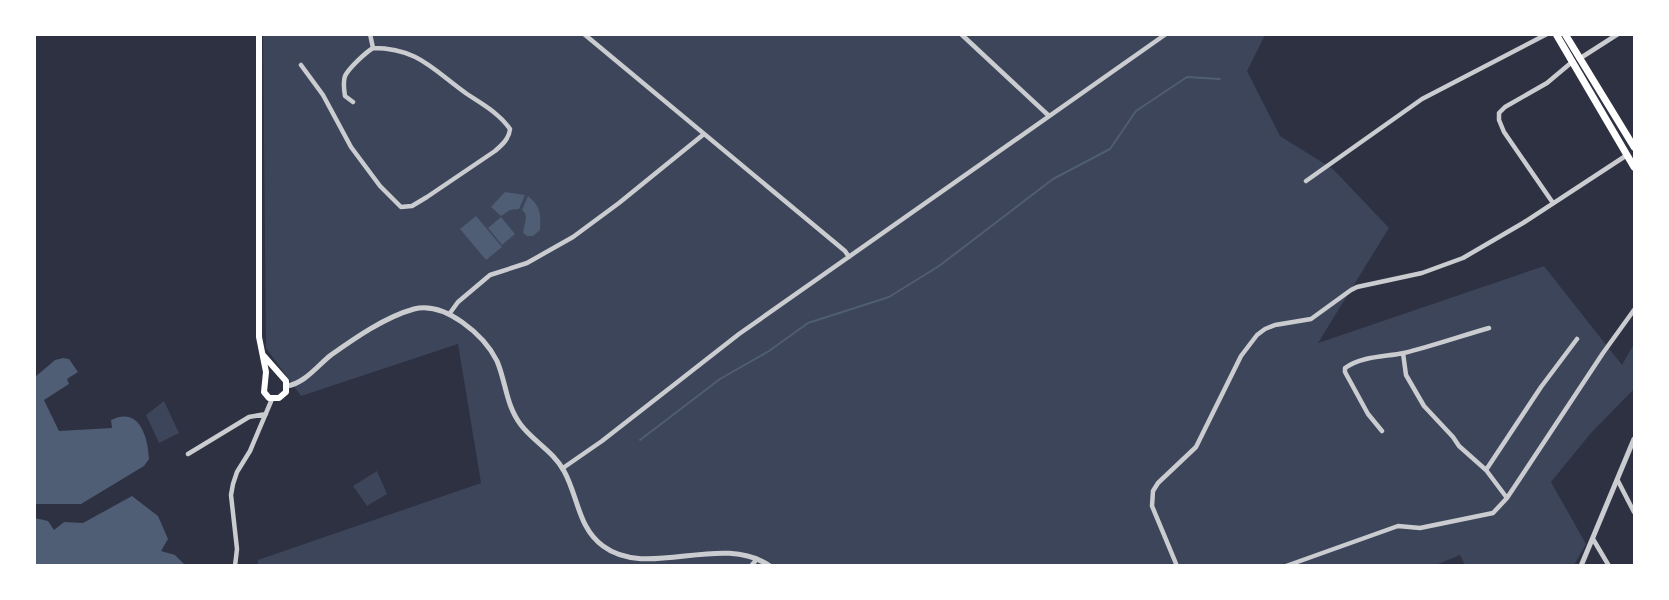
<svg xmlns="http://www.w3.org/2000/svg" width="1669" height="600" font-family="'Fira Sans Condensed',sans-serif">
  <style>
    .green { fill: #3c4559 }
    .water { fill: #4f5d75 }
    .lines { fill: none; stroke-linecap: round; stroke-linejoin: round }
    .stream { stroke: #4f5d75; stroke-width: 2 }
    .minor { stroke: #caccd0; stroke-width: 4.5 }
    .tertiary { stroke: #caccd0; stroke-width: 5 }
    .secondary { stroke: #fff; stroke-width: 6 }
    .primary { stroke: #fff; stroke-width: 7 }
  </style>
  <rect width="100%" height="100%" fill="#2d3142"/>
  <path class="green" d="M263 35H1265L1247 71 1280 136 1333 169 1389 228 1318 343 1544 266 1622 365 1634 344V389L1591 433 1551 482 1586 544 1574 565H1465L1460 555 1433 566H258V560L481 483 458 344 301 396 266 348Z
    M164 401 179 433 159 443 146 415Z
    M377 471 387 494 367 506 353 486Z"/>
  <path class="water" d="M505 192 525 195 519 209 510 210 501 216 491 207Z
    M528 196C541 206 541 215 540 230L533 236H527L523 233 526 218 525 213 522 210Z
    M476 216 502 247 486 260 460 229Z
    M501 217 515 234 502 245 488 228Z
    M63 358 69 359 78 372 67 379 69 384 44 400 59 431 112 428 111 420C139 406 148 436 149 459L144 466 81 504H35V377L55 360Z
    M132 496 158 516 168 539 161 551 175 555 185 565H35V518L48 521 54 530 64 522 83 523Z"/>
  <g class="lines">
    <path class="stream" d="M640 440 720 379 769 351 808 323 889 297 939 266 1053 179 1110 149 1136 111 1187 77 1220 79"/>
    <path class="minor" d="M584 34 845 251 849 257
      M961 34 1048 115
      M1579 59 1618 34
      M301 65 323 95 351 147 380 186 401 207 412 206 427 197 495 151C502 145 509 139 510 129 499 113 482 104 467 94 433 70 418 48 373 48
      M353 102 345 96C344 90 343 82 345 76 349 68 365 53 373 48L370 34
      M1306 181 1422 99 1547 34
      M1553 203 1504 132 1499 120V113L1505 107 1547 83 1572 62
      M450 313 458 302 490 275 527 263 573 237 619 203 704 134
      M1403 353 1406 375 1424 406 1453 437 1459 446 1486 470 1507 498
      M1382 431 1368 414 1345 372V368C1362 356 1384 357 1404 353 1432 346 1461 336 1489 328
      M188 454 249 417 266 414
      M563 468 602 441 739 334 1166 34
      M1486 470 1541 387 1577 339
      M1618 481 1634 512
      M1593 539 1609 566
      M235 566 237 549 231 495 233 484 237 472 250 451 272 399
      M751 566 757 559
      M1177 566 1152 506 1153 491 1158 483 1196 447 1241 356 1257 335 1265 329 1275 325 1311 319 1351 290 1357 287 1422 273 1463 258 1523 223 1627 155
      M1286 566 1398 526 1420 528 1493 513 1507 498 1603 353 1634 310"/>
    <path class="tertiary" d="M287 386C305 383 317 366 331 355 355 338 385 317 414 309 445 301 484 335 497 361 506 382 506 406 521 425 533 441 554 452 564 471 578 496 578 528 603 546 648 580 721 532 770 566
      M1581 566 1634 439"/>
    <path class="secondary" d="M259 34V337L266 372 264 392 269 398H279L286 392V381L263 355"/>
    <path class="primary" d="M1556 34 1634 167
      M1565 34 1634 147"/>
  </g>
  <rect width="1669" height="600" fill="none" stroke="#ffffff" stroke-width="72"/>
</svg>
